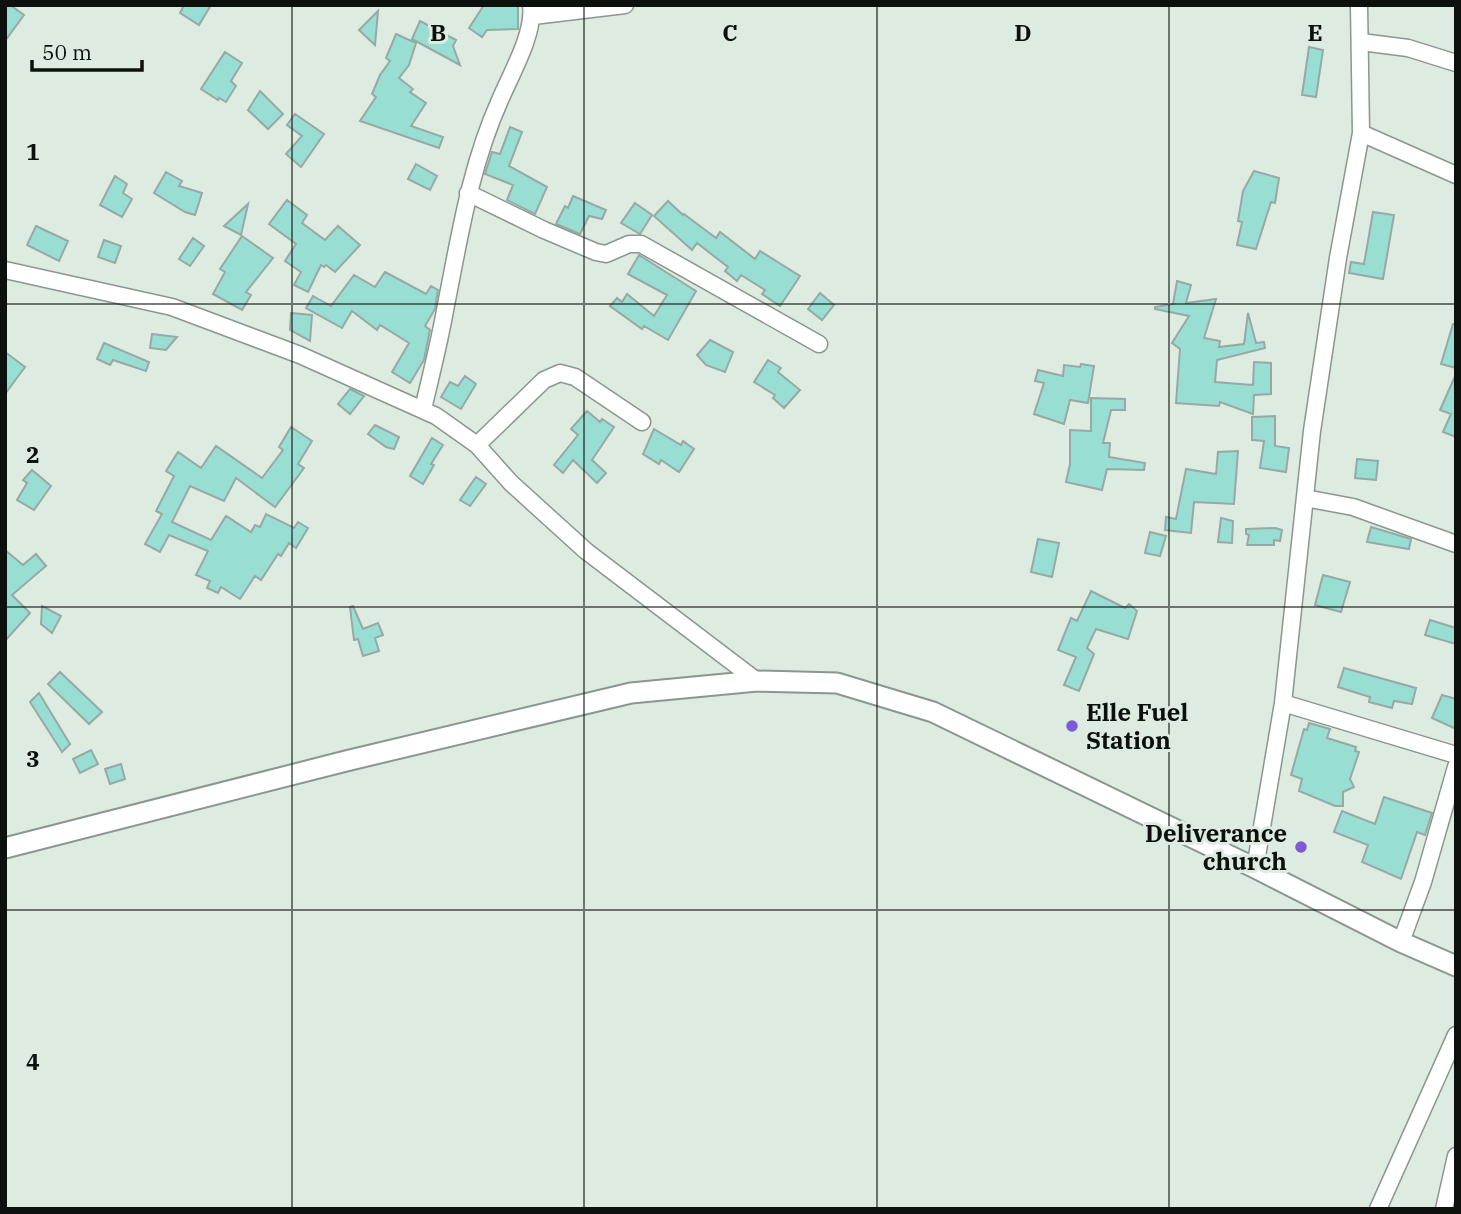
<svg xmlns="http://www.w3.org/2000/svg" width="1461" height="1214" font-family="'IBM Plex Serif',serif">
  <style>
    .building { fill: #99ded2; stroke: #97a9a5; stroke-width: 2 }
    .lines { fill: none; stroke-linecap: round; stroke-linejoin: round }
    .minor-casing { stroke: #8a978e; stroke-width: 19 }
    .tertiary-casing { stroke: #8a978e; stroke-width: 23 }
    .minor { stroke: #fff; stroke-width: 16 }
    .tertiary { stroke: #fff; stroke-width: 19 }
    .grid { fill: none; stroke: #0c110d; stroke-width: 2; stroke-opacity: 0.55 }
    .poi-dot { fill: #7b5bd6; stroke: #ddebe1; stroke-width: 2.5 }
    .labels { text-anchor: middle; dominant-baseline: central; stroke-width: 6; stroke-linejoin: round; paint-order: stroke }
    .poi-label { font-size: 24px; font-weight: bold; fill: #0c110d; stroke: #ddebe1; text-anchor: start }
    .grid-label { font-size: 23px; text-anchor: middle; font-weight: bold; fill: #0c110d; stroke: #ddebe1; stroke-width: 6; stroke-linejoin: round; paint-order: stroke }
  </style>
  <rect width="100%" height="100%" fill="#ddebe1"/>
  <path class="building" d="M5 5H10L24 15 5 41Z
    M184 5H211L199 25 180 13Z
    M484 5H518V29L487 30 482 37 469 28Z
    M378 11 375 45 359 30Z
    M420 21 456 40 453 46 460 65 412 39Z
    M396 34 416 43 409 65 399 78 413 89 410 92 426 103 411 126 443 137 439 148 360 121 376 97 372 94 380 75 390 61 386 58Z
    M1309 47 1323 50 1316 97 1302 95Z
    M225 52 242 63 231 81 236 86 226 102 219 98 218 100 201 89Z
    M260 91 283 114 268 129 248 110Z
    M295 114 324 134 301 167 286 154 302 136 287 125Z
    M510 127 522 132 509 166 547 187 535 214 507 200 513 185 485 174 492 152 500 154Z
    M416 164 437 176 430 190 408 179Z
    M1254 171 1279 178 1275 203 1271 202 1256 249 1237 245 1242 222 1238 221 1243 191Z
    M166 172 182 181 179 186 202 193 195 215 185 212 154 193Z
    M115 176 127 184 123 193 132 199 122 217 100 205Z
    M573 196 606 210 602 219 589 216 580 234 556 224 565 206 568 208Z
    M287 200 307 215 302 223 325 240 338 226 360 245 335 272 326 265 324 267 321 265 308 292 294 285 301 272 285 261 296 244 269 224Z
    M668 201 683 215 684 214 716 238 720 232 755 259 760 251 800 276 780 306 762 294 765 290 741 275 737 281 725 271 728 267 697 243 692 250 654 216Z
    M635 203 652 215 640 234 621 223Z
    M248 204 241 235 224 226Z
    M1373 212 1394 215 1383 279 1349 273 1351 262 1364 264Z
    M36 226 68 241 59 261 27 245Z
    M242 236 273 258 246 292 251 295 242 310 213 294 225 272 220 269Z
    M193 238 204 246 190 266 179 259Z
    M104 240 121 246 115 263 98 257Z
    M639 255 696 291 668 340 644 326 642 329 610 306 617 298 622 302 627 294 654 316 667 295 628 274Z
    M385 272 426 294 431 286 438 290 435 309 425 326 430 330 424 360 410 383 392 372 409 343 380 325 377 330 352 311 342 328 306 308 313 296 331 306 354 275 375 287Z
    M1177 281 1191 285 1186 303 1216 299 1204 338 1220 341 1219 347 1244 344 1248 313 1256 343 1264 342 1265 348 1217 360 1215 382 1253 385 1254 362 1271 363V394L1254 395 1253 414 1220 402 1219 406 1176 403 1180 349 1172 343 1189 316 1155 309V307L1173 304Z
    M820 293 834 305 822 320 808 309Z
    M291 313 312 315 310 341 290 330Z
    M1453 324H1456V368L1441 364Z
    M152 334 177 337 166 350 150 348Z
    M710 340 733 352 725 372 706 365 697 355Z
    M104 343 149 362 146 371 113 360 110 365 97 359Z
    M5 352 25 367 5 394Z
    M768 360 781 368 778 372 800 390 784 408 773 398 775 395 754 382Z
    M1081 364 1094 366 1088 403 1070 400 1064 424 1034 414 1044 383 1035 381 1038 370 1063 376 1064 365 1080 367Z
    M1456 374V437L1443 432 1451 414 1440 410Z
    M465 376 476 384 461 409 441 397 450 382 458 386Z
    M350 389 364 396 350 414 338 404Z
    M1091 398 1125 399V410H1111L1103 443H1110L1109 457 1145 463 1144 470 1107 469 1102 490 1066 482 1070 464V430L1091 431Z
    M587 411 600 422 602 419 614 427 592 460 606 473 597 483 573 460 563 473 554 465 578 435 571 429Z
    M1275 416V446L1289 448 1286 472 1260 468 1264 441 1252 440V417Z
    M375 425 399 437 394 449 386 447 368 434Z
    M291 427 312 441 298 464 304 468 275 507 236 478 224 501 190 486 172 522 211 540 226 516 251 532 255 525 260 527 266 514 294 528 298 522 308 528 296 548 289 543 281 556 278 554 261 580 255 576 240 599 221 587 218 593 207 588 210 581 196 575 208 551 169 535 160 552 145 544 162 514 156 511 174 476 166 471 178 452 201 468 216 446 262 478 283 450 279 447Z
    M654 429 681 445 683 441 694 449 679 472 661 460 659 464 643 454Z
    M432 438 443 445 431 464 434 465 423 484 410 476Z
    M1238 451 1234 504 1194 502 1191 533 1165 530 1166 517 1176 519 1186 469 1216 474 1218 452Z
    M1357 459 1378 461 1376 480 1355 478Z
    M32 470 51 486 34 510 17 500 27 483 23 480Z
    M476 477 486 484 470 506 460 500Z
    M1221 518 1233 521 1232 543 1218 542Z
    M1371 527 1411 539 1409 549 1367 542Z
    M1275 528 1282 530 1280 541 1274 540V545H1247L1249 535 1246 534V529Z
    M1150 532 1166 536 1160 556 1145 553Z
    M1038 539 1059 543 1052 577 1031 572Z
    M5 550 23 565 36 554 46 566 12 595 30 613 5 641Z
    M1323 575 1350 582 1341 612 1315 605Z
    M1091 591 1125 608 1129 604 1137 611 1128 639 1096 629 1087 648 1094 654 1079 691 1064 685 1076 657 1058 650 1071 618 1077 621Z
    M42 606 61 616 52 633 41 624Z
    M353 606 363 629 378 623 383 635 375 638 379 651 363 656 358 639 354 640 350 607Z
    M1430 620 1456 628V644L1425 635Z
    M1344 668 1416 688 1412 704 1394 701 1392 708 1369 702 1370 697 1338 687Z
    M60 672 102 712 89 724 48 684Z
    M39 693 70 744 62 752 30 702Z
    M1442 695 1456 699V729L1432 718Z
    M1309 723 1330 729 1327 738 1356 747 1355 751 1359 752 1350 779 1354 787 1343 792V806H1335L1299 791 1302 779 1291 775 1304 729 1307 730Z
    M91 750 98 764 80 773 73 759Z
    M121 764 125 779 110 784 105 769Z
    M1384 797 1432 813 1425 835 1417 832 1401 879 1362 862 1368 845 1334 832 1342 811 1375 824Z"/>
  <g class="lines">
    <g class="minor-casing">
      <path id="minor" d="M533 16 625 5
        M1361 42 1408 48 1456 63
        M1361 133 1456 175
        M468 193 544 230 596 252 606 254 629 244H641L819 344
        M5 270 172 307 300 355 436 416 477 445 511 483 586 551 757 681
        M423 409C431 375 440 340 446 305 460 235 470 167 500 100 511 74 535 33 531 5
        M477 445 544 380 560 373 575 377 642 422
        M1305 498 1353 507 1456 544
        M1283 703 1456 755
        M1255 868 1283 703 1312 431 1338 258 1361 133 1359 5
        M1401 942 1423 882 1456 767
        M1378 1209 1456 1035
        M1444 1209 1456 1156"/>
    </g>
    <g class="tertiary-casing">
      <path id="tertiary" d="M5 848 346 761 631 693 757 681 837 683 933 712 1255 868 1401 942 1456 966"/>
    </g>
    <use href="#minor" class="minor"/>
    <use href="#tertiary" class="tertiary"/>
  </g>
  <path class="grid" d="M292 5V1209M584 5V1209M877 5V1209M1169 5V1209M5 304H1456M5 607H1456M5 910H1456"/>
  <g class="poi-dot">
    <circle cx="1072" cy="726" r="7"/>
    <circle cx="1301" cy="847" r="7"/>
  </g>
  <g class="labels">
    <g class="poi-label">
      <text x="1086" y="712">Elle Fuel<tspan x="1086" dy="28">Station</tspan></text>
      <text x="1287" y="833" text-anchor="end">Deliverance<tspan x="1287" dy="28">church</tspan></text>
    </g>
  </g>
  <g class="grid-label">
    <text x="438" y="41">B</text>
    <text x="730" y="41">C</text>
    <text x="1023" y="41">D</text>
    <text x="1315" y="41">E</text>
    <text x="33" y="160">1</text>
    <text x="33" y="463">2</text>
    <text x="33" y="767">3</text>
    <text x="33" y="1070">4</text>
  </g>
  <rect width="1461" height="1214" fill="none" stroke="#0c110d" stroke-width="14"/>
  <path d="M32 60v10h110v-10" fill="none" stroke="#0c110d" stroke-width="3.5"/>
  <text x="42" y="60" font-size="21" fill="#0c110d" stroke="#ddebe1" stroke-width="5" paint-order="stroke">50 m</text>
</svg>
